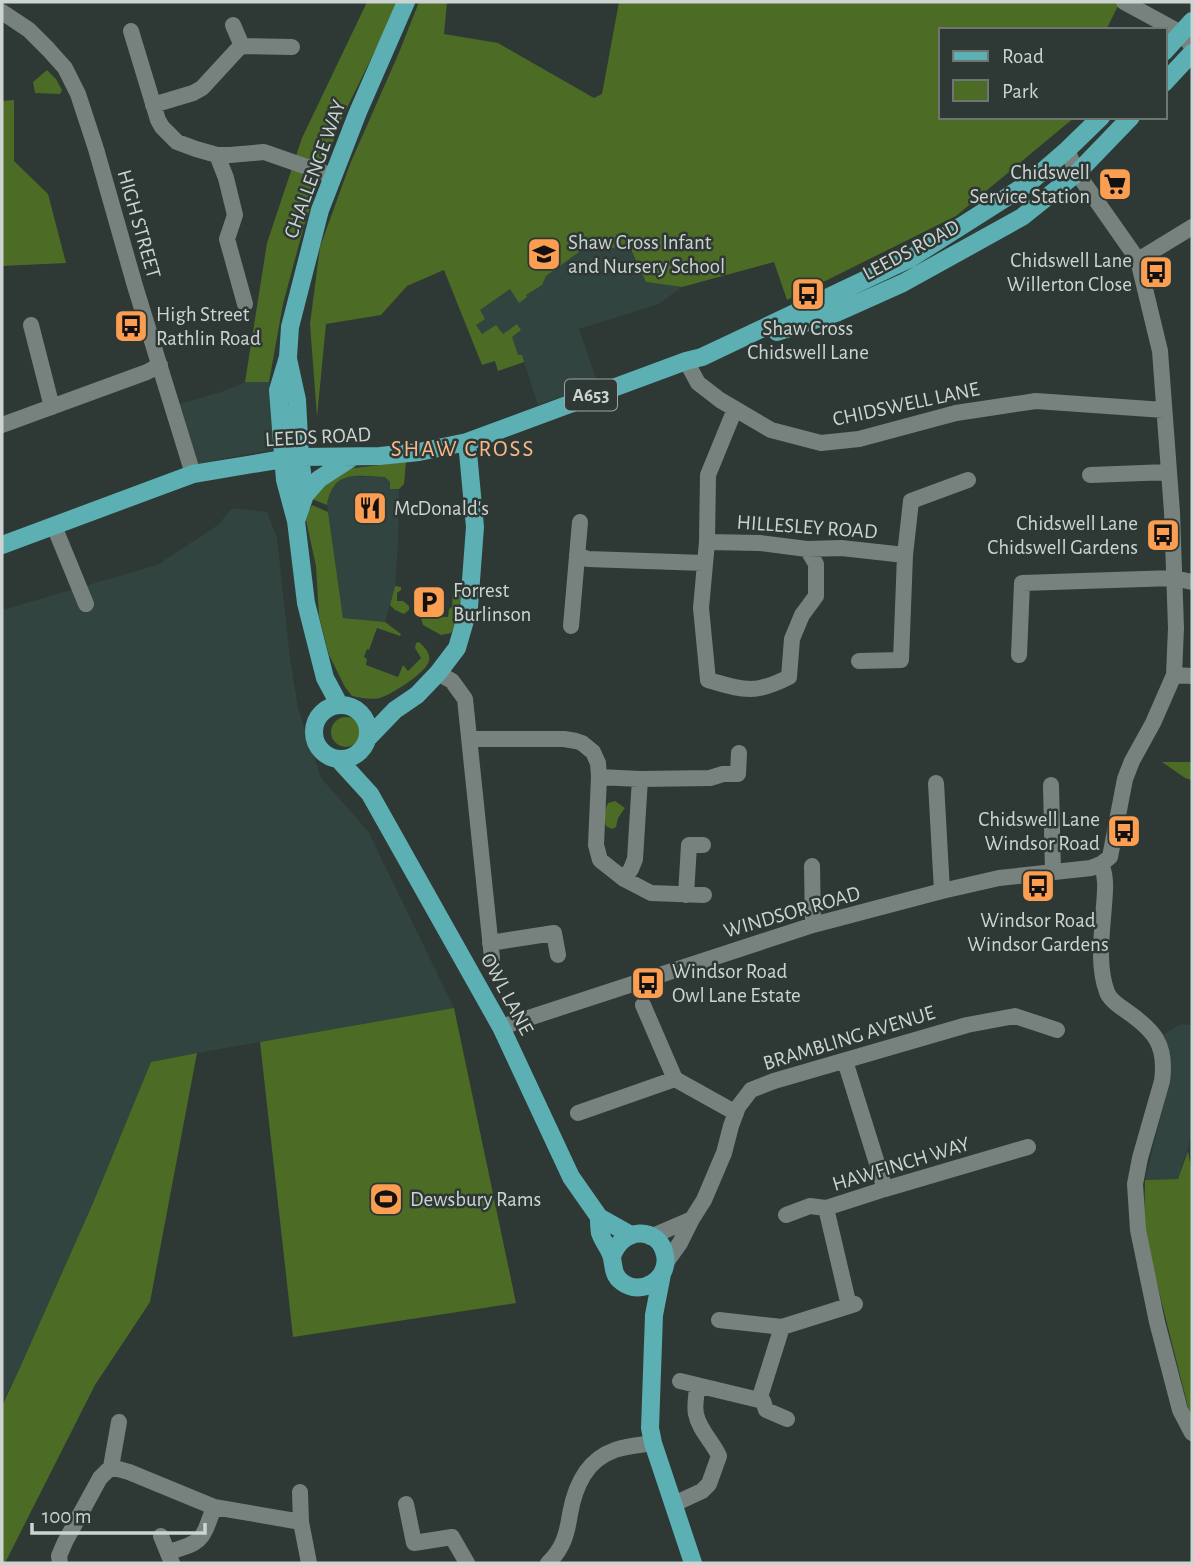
<svg xmlns="http://www.w3.org/2000/svg" width="1194" height="1565" font-family="'Alegreya Sans',sans-serif">
  <style>
    .built { fill: #32443f }
    .green { fill: #4c6b24 }
    .lines { fill: none; stroke-linecap: round; stroke-linejoin: round }
    .minor { stroke: #77827f; stroke-width: 16 }
    .major { stroke: #5cafb3; stroke-width: 18 }
    .labels { text-anchor: middle; dominant-baseline: central; stroke-width: 5; stroke-linejoin: round; paint-order: stroke }
    .shield { fill: #2e3835; stroke: #9da4a2; stroke-width: 2 }
    .shield-label { font-size: 19px; font-weight: bold; fill: #cdd3d1 }
    .street-label { font-size: 21px; fill: #cdd3d1; stroke: #2e3835 }
    .poi-label { font-size: 21px; fill: #cdd3d1; stroke: #2e3835; text-anchor: start }
    .neighbourhood-label { font-size: 23px; letter-spacing: 2px; fill: #f8b785; stroke: #2e3835 }
  </style>
  <rect width="100%" height="100%" fill="#2e3835"/>
  <path class="built" d="M594 168 646 282 682 287 659 304 579 329 598 384 538 405 524 362 498 371 495 361 482 365 453 266Z
    M245 382H269L276 449 196 464 179 404 224 391Z
    M347 476 385 477 390 482V489H399L398 544 395 586 385 622 343 618 327 505 331 489 341 479Z
    M232 508 267 512 277 538 290 658 298 708 321 778 368 831 454 1008 197 1053 151 1062 93 1203 22 1363 2 1403V610L157 565 218 525Z
    M1181 1024 1192 1025V1134L1178 1179 1145 1180 1169 1082V1057L1164 1034Z"/>
  <path class="green" d="M367 2H399L339 124 304 226 283 304 269 382H245L267 243 302 138Z
    M419 2H447L444 34 498 43 594 98 602 94 619 2H1114L1119 4 1106 30H940V117H1075L956 216 787 300 774 262 682 287 646 282 628 243 607 250 598 238 546 276 542 285 526 295 527 297 519 303 510 289 480 310 485 319 476 325 482 334 496 325 503 334 517 324 521 330 512 337 518 355H522L524 362 498 371 495 361 482 365 444 270 407 286 381 315 326 324 317 417 310 324 320 247 350 164 398 55Z
    M47 70 56 79 62 90 60 94 35 93 33 82Z
    M14 100V161L48 194 66 263 2 266V101Z
    M406 462 404 484 399 489H390V482L385 477C357 476 333 469 327 505L312 499 314 491 341 471 354 468Z
    M312 505 328 512 343 618 385 622 401 634 400 636 377 628 369 650 367 649 364 657 367 659 366 665 398 677 403 665 408 671 421 658 415 648 416 643 419 642C424 647 431 653 429 661 426 673 392 694 380 698 371 700 361 698 352 696L345 687 329 655 319 616 316 566 306 520 308 512Z
    M395 586 401 587V590L397 593V601H403L409 606V610L404 614 395 610 390 605Z
    M453 589 462 590 456 623 451 633 441 635 423 625 421 618 426 609V616L448 617 449 609 452 607Z
    M331 732a15 15 0 1 1 30 0a15 15 0 1 1-30 0Z
    M1162 762H1192V780L1185 778Z
    M615 801 625 808 618 818 616 827 612 829 606 826C604 819 604 810 608 803Z
    M454 1008 516 1303 293 1337 260 1042Z
    M197 1053 150 1302 95 1385 5 1563H2V1406L22 1363 93 1203 151 1062Z
    M1188 1151 1192 1174V1423L1144 1232 1145 1180 1178 1179Z"/>
  <g class="lines">
    <path class="minor" d="M1124 2 1181 33 1192 46
      M2 12 29 30 48 49 65 68 78 94 96 149 135 286 193 474
      M233 25 242 46
      M131 31 158 120 162 127 177 142 196 149 217 155H230L264 152 333 176
      M153 105 193 93 202 88 237 50 242 46 292 47
      M217 155 226 178 235 215 227 239 245 304
      M1138 260 1192 227
      M31 325 52 407
      M686 361 698 383 720 400 771 430 821 443 859 439 956 413 1036 401 1164 410
      M735 409 708 475 707 542 701 608 708 680C743 690 754 695 789 677L792 639 802 615 816 596V564L807 549
      M2 425 147 372 160 365
      M1090 475 1169 472
      M54 526 86 604
      M707 542 760 543 807 549 841 548 905 555
      M577 555 588 559 704 563
      M571 626 580 522
      M1019 655 1022 583 1174 578 1192 582
      M859 661 901 660 905 555 911 501 968 480
      M438 673 452 681 465 699 492 958
      M1174 675 1192 676
      M470 739H564L576 741 582 743 593 752 598 763 599 777 596 845 600 860 624 879 651 893 704 895
      M599 777 640 779 710 778 723 774H738L739 753
      M936 783 942 891
      M1051 785 1053 872
      M1101 864C1107 878 1105 891 1104 906 1102 933 1097 966 1107 992 1109 999 1119 1006 1125 1010 1154 1030 1167 1044 1162 1081L1140 1158 1135 1184 1138 1230 1157 1322 1180 1410 1192 1433
      M812 866 813 925
      M624 879 631 869 635 859 640 779
      M686 895 689 845H703
      M490 943 554 933 558 955
      M643 1005 675 1079 736 1113
      M501 1027 813 925 942 891 999 878 1091 868 1101 864 1110 857 1125 779 1132 761 1153 723 1174 675 1176 628 1172 512 1160 351 1138 260 1077 173 1067 150
      M845 1061 885 1189
      M578 1113 675 1079
      M826 1208 849 1306
      M786 1215 810 1206 826 1208 885 1189 1028 1147
      M650 1237 692 1219
      M665 1264 680 1243 692 1219 704 1200 724 1153 731 1126 738 1107 751 1090 774 1081 967 1025 1015 1016 1057 1030
      M719 1320 782 1327
      M680 1381 763 1401 766 1410 787 1419
      M759 1400 782 1327 855 1304
      M111 1467 119 1422
      M300 1492 301 1522
      M406 1504 414 1543 452 1537 467 1563
      M674 1504 702 1491 709 1484 719 1456C713 1442 699 1430 696 1414 694 1406 697 1394 697 1385
      M161 1536 172 1563
      M169 1552C204 1542 202 1540 214 1507
      M60 1563 59 1556 65 1542 100 1478 111 1467 129 1472 214 1507 301 1522 309 1563
      M548 1563C563 1549 567 1534 570 1514 575 1486 586 1460 615 1450 627 1446 641 1445 653 1443"/>
    <path class="major" d="M1164 52 1192 21
      M1164 83 1192 53
      M777 332 836 313 903 283 1022 217 1077 173 1131 117
      M288 359 297 400 300 457 305 495 296 521
      M305 495 319 479 353 457
      M2 545 193 474 283 459 300 457 380 456 419 452 467 442 686 361 702 357 911 258 1029 183 1067 150 1101 117
      M339 704 325 678 306 603 296 521 285 480 278 390 288 357 290 327 320 210 358 112 406 2
      M314 732a27 27 0 1 1 54 0a27 27 0 1 1-54 0Z
      M369 737 395 710 417 695 438 673 457 648 469 607 475 527 467 442
      M338 759 370 794 501 1027 571 1177 599 1217 631 1235
      M599 1217C599 1222 599 1228 600 1233 603 1242 610 1249 612 1258 614 1268 613 1275 622 1282 641 1297 670 1279 665 1255 659 1225 621 1227 612 1257
      M662 1274 654 1315 650 1428 653 1443 693 1563"/>
  </g>
  <defs>
    <g id="supermarket-square" transform="scale(1.75)"><rect x="-9" y="-9" width="18" height="18" rx="4" fill="#fb9e51" stroke="#2e3835"/><path d="M-6-5.5h2.5l.6 2H6L4.5 2H-2.5L-4.4-4H-6ZM-1.5 3.2a1.3 1.3 0 1 0 .1 0ZM3 3.2a1.3 1.3 0 1 0 .1 0Z" fill="#111"/></g>
    <g id="school-square" transform="scale(1.75)"><rect x="-9" y="-9" width="18" height="18" rx="4" fill="#fb9e51" stroke="#2e3835"/><path d="M0-5L7-2L0 1L-7-2ZM-4 1L0 2.5L4 1V4Q0 6-4 4Z" fill="#111"/></g>
    <g id="bus-square" transform="scale(1.75)"><rect x="-9" y="-9" width="18" height="18" rx="4" fill="#fb9e51" stroke="#2e3835"/><path d="M-5-6H5V4H4V6H2V4H-2V6H-4V4H-5ZM-3.5-4V0h7V-4ZM-3.5 1.2v1.5H-2V1.2ZM2 1.2v1.5H3.5V1.2Z" fill="#111"/></g>
    <g id="restaurant-square" transform="scale(1.75)"><rect x="-9" y="-9" width="18" height="18" rx="4" fill="#fb9e51" stroke="#2e3835"/><path d="M-5-6h1v4h1v-4h1v4h1v-4h1v5L-1.5 .5V6h-2V.5L-5-1ZM5-6V6H3V1.5H1.5Q1.5-4 5-6Z" fill="#111"/></g>
    <g id="parking-square" transform="scale(1.75)"><rect x="-9" y="-9" width="18" height="18" rx="4" fill="#fb9e51" stroke="#2e3835"/><path d="M-3.5-5.5H1a3.5 3.5 0 0 1 0 7H-1V5.5H-3.5ZM-1-3.4V-.6H.8a1.4 1.4 0 0 0 0-2.8Z" fill="#111"/></g>
    <g id="stadium-square" transform="scale(1.75)"><rect x="-9" y="-9" width="18" height="18" rx="4" fill="#fb9e51" stroke="#2e3835"/><path d="M0-5a6.5 5 0 1 0 0 10a6.5 5 0 1 0 0-10ZM-3.5-1.8h7v3.6h-7Z" fill="#111"/></g>
  </defs>
  <g fill-rule="evenodd">
    <use href="#supermarket-square" x="1115" y="184"/>
    <use href="#school-square" x="544" y="254"/>
    <use href="#bus-square" x="1156" y="272"/>
    <use href="#bus-square" x="808" y="294"/>
    <use href="#bus-square" x="131" y="326"/>
    <use href="#restaurant-square" x="370" y="508"/>
    <use href="#bus-square" x="1163" y="535"/>
    <use href="#parking-square" x="429" y="602"/>
    <use href="#bus-square" x="1124" y="831"/>
    <use href="#bus-square" x="1038" y="886"/>
    <use href="#bus-square" x="648" y="983"/>
    <use href="#stadium-square" x="386" y="1199"/>
  </g>
  <g class="labels">
    <rect class="shield" x="565" y="379.5" width="52" height="31" rx="5"/>
    <g class="shield-label">
      <text x="591" y="395">A653</text>
    </g>
    <g class="street-label">
      <text transform="translate(315 169) rotate(-70)">CHALLENGE WAY</text>
      <text transform="translate(139 224) rotate(74)">HIGH STREET</text>
      <text transform="translate(911 250) rotate(-28)">LEEDS ROAD</text>
      <text transform="translate(906 404) rotate(-12)">CHIDSWELL LANE</text>
      <text transform="translate(318 437) rotate(-3)">LEEDS ROAD</text>
      <text transform="translate(807 527) rotate(4)">HILLESLEY ROAD</text>
      <text transform="translate(792 912) rotate(-16)">WINDSOR ROAD</text>
      <text transform="translate(507 994) rotate(62)">OWL LANE</text>
      <text transform="translate(849 1038) rotate(-17)">BRAMBLING AVENUE</text>
      <text transform="translate(901 1164) rotate(-17)">HAWFINCH WAY</text>
    </g>
    <g class="poi-label">
      <text x="1090" y="172" text-anchor="end">Chidswell<tspan x="1090" dy="24">Service Station</tspan></text>
      <text x="568" y="242">Shaw Cross Infant<tspan x="568" dy="24">and Nursery School</tspan></text>
      <text x="1132" y="260" text-anchor="end">Chidswell Lane<tspan x="1132" dy="24">Willerton Close</tspan></text>
      <text x="156" y="314">High Street<tspan x="156" dy="24">Rathlin Road</tspan></text>
      <text x="808" y="328" text-anchor="middle">Shaw Cross<tspan x="808" dy="24">Chidswell Lane</tspan></text>
      <text x="394" y="508">McDonald's</text>
      <text x="1138" y="523" text-anchor="end">Chidswell Lane<tspan x="1138" dy="24">Chidswell Gardens</tspan></text>
      <text x="453" y="590">Forrest<tspan x="453" dy="24">Burlinson</tspan></text>
      <text x="1100" y="819" text-anchor="end">Chidswell Lane<tspan x="1100" dy="24">Windsor Road</tspan></text>
      <text x="1038" y="920" text-anchor="middle">Windsor Road<tspan x="1038" dy="24">Windsor Gardens</tspan></text>
      <text x="672" y="971">Windsor Road<tspan x="672" dy="24">Owl Lane Estate</tspan></text>
      <text x="410" y="1199">Dewsbury Rams</text>
    </g>
    <g class="neighbourhood-label">
      <text x="463" y="449">SHAW CROSS</text>
    </g>
  </g>
  <rect width="1194" height="1565" fill="none" stroke="#cdd3d1" stroke-width="7"/>
  <rect x="939" y="28" width="228" height="91" fill="#2e3835" stroke="#6e7673" stroke-width="2"/>
  <rect x="953" y="51" width="35" height="10" fill="#5cafb3" stroke="#6e7673" stroke-width="2"/>
  <text x="1002" y="63" font-size="21" fill="#cdd3d1">Road</text>
  <rect x="953" y="80" width="35" height="21" fill="#4c6b24" stroke="#6e7673" stroke-width="2"/>
  <text x="1002" y="98" font-size="21" fill="#cdd3d1">Park</text>
  <path d="M32 1523v10h173v-10" fill="none" stroke="#cdd3d1" stroke-width="3.5"/>
  <text x="42" y="1523" font-size="21" fill="#cdd3d1" stroke="#2e3835" stroke-width="5" paint-order="stroke">100 m</text>
</svg>
